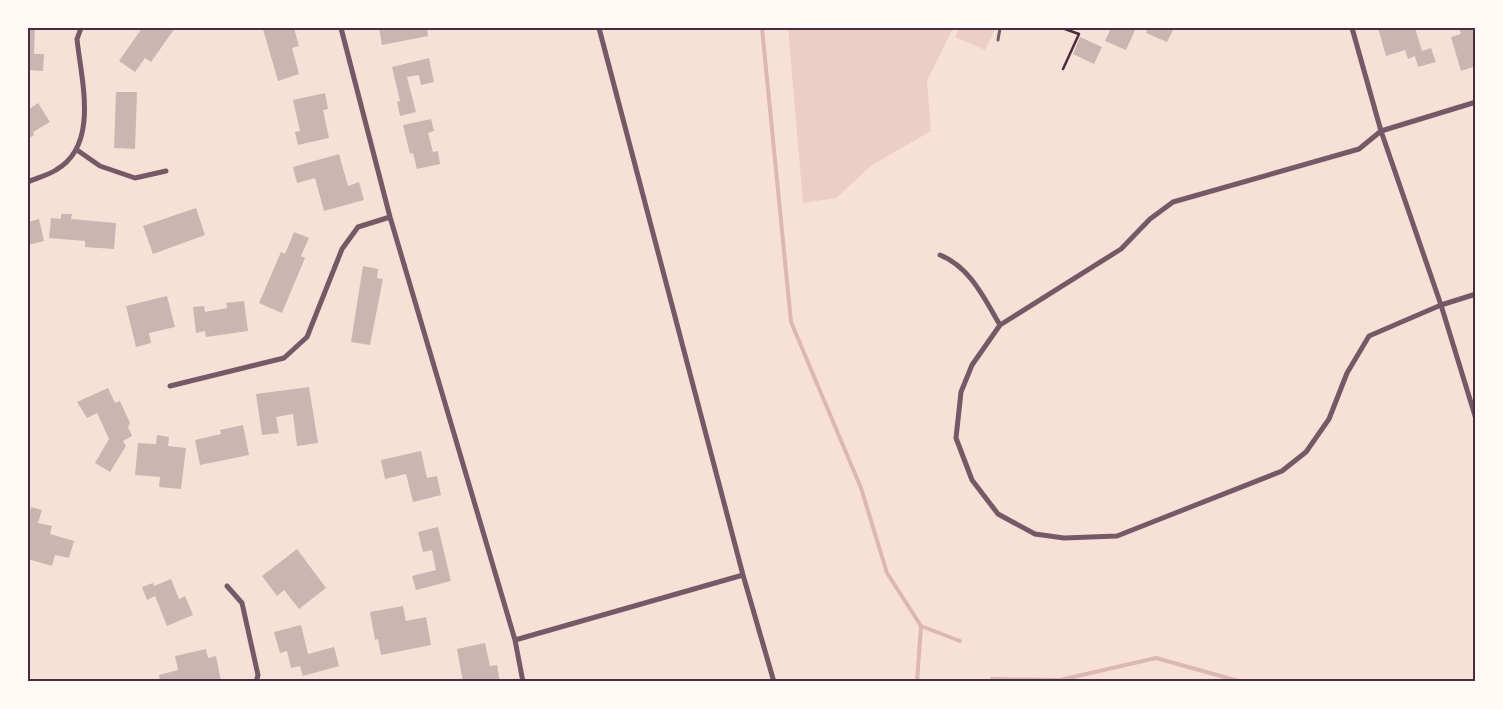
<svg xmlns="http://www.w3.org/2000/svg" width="1503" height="709" font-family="Commissioner,sans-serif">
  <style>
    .green { fill: #ebcfc5 }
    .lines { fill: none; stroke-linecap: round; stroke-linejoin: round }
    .stream { stroke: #dcb8b0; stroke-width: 4 }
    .building { fill: #ccb4b1 }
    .path { stroke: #4a2c40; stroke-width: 2.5 }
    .service { stroke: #755966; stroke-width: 3 }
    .minor { stroke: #755966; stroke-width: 5 }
    .neatline { fill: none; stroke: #4a2c40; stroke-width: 2 }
  </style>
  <rect width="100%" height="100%" fill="#f7e1d7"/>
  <path class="green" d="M788 28H953L927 81 931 131 872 165 836 198 803 203Z
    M959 28H996L985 50 955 37Z"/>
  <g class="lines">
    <path class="stream" d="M762 28 791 322 861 488 887 573 921 626 960 641
      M992 679 1060 680 1156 658 1242 682
      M917 682 921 626"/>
  </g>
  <path class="building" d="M28 28H35L34 54H44L43 71 28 70Z
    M142 28H175L151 62 145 58 135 72 119 61Z
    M268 28H294L299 46 292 48 299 74 278 81 263 29Z
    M379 28H427L428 36 382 45Z
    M1111 28H1136L1126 50 1105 41Z
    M1148 28H1174L1167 42 1146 33Z
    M1378 28H1415L1422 51 1431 48 1436 62 1418 67 1415 56 1408 59 1405 50 1386 56Z
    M1459 28H1476V66L1461 71 1451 37 1461 34Z
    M1080 37 1102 47 1094 64 1073 54Z
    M429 58 434 82 421 85 419 75 407 77 416 112 400 116 397 102 400 101 392 67Z
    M116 92H137L135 149 114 148Z
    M325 93 328 109 323 110 329 138 298 145 295 132 300 131 293 100Z
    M38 103 50 122 33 132 34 135 28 139V110Z
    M431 119 434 131 428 133 433 152 438 151 440 164 417 169 413 153 410 154 403 125Z
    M339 154 348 186 359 182 364 200 324 211 315 178 297 183 293 167Z
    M196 208 205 235 153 254 143 226Z
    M61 214H72L71 219 116 223 114 249 85 247V241L49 238 51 218 61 219Z
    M39 219 44 241 28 245V222Z
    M294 232 309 238 301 256 305 258 282 313 259 303 281 252 285 254Z
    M363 266 378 269 377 278 383 279 370 345 351 342Z
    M167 296 175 327 149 333 151 343 136 347 126 306Z
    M244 301 248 331 206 337 205 331 196 333 193 307 204 306 205 312 227 308 226 303Z
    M309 387 318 443 297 446 293 414 276 417 279 433 262 435 256 394Z
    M108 388 115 403 120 401 130 423 128 427 132 436 123 441 126 446 110 472 95 463 109 439 97 413 87 418 77 402Z
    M243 425 249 455 200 465 195 440 221 434 220 430Z
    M157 435 169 437 168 446 186 448 181 489 159 487 160 477 135 475 138 443 156 444Z
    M421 451 427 478 437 476 441 495 413 502 406 474 385 479 381 460Z
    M31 507 42 510 38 523 52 526 50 534 74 541 69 558 55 555 52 566 28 559V520Z
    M438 527 451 581 416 590 412 576 436 570 432 550 423 552 418 532Z
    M297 549 326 588 299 609 284 590 277 596 262 576Z
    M171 579 179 599 185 596 193 615 167 626 155 596 147 600 142 587 153 583 154 586Z
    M403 606 406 621 426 617 431 645 381 655 378 639 375 640 370 612Z
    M301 625 308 654 334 647 339 666 303 676 300 666 291 668 287 651 280 653 274 632Z
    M485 643 490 666 497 665 500 682H463L457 649Z
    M206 649 208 658 216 656 221 681 160 682 159 675 178 670 175 656Z"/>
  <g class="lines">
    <path class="path" d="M1062 28 1079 34 1063 69"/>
    <path class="service" d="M998 40 1000 28"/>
    <path class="minor" d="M341 28 390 217 515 640 523 682
      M599 28 743 575 774 682
      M1352 28 1381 131 1441 305 1476 419
      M1476 102 1381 131 1359 149 1173 202 1150 219 1121 249 1000 325 972 365 961 392 956 438 972 480 998 514 1035 534 1064 538 1117 536 1282 471 1306 452 1329 419 1347 373 1369 336 1441 305 1476 294
      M77 150 100 166 135 178 166 171
      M28 182C37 178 48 175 56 170 100 145 81 79 77 39L81 28
      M940 255C970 267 984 298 1000 325
      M170 386 284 358 307 337 342 249 358 227 390 217
      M227 586 242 603 258 675 256 682
      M515 640 743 575"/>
  </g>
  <rect width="1503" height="709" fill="none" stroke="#fffaf5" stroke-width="58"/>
  <rect x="29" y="29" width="1445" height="651" class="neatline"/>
</svg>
